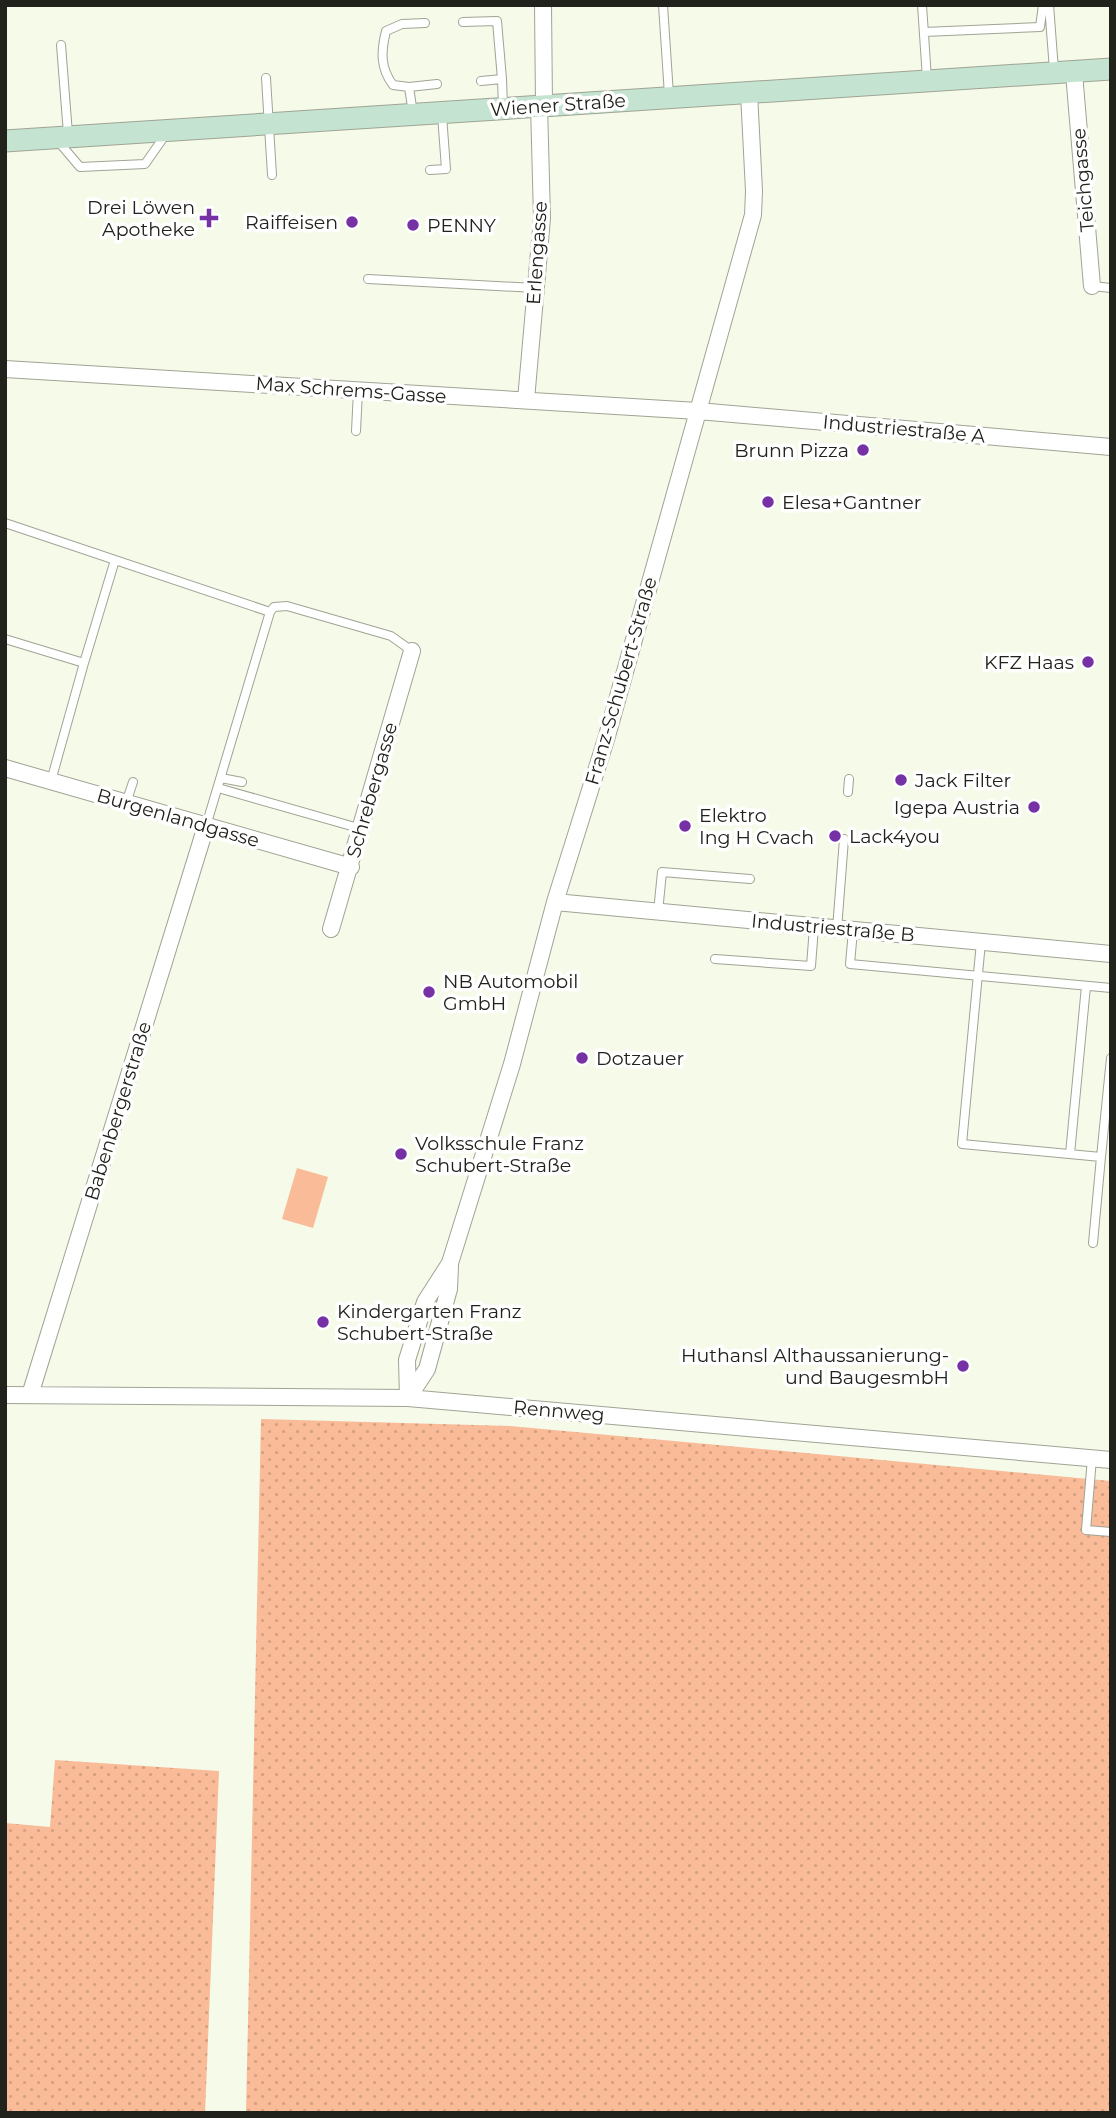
<svg xmlns="http://www.w3.org/2000/svg" width="1116" height="2118" font-family="Montserrat,sans-serif">
  <style>
    .grass { fill: url(#grass-dots) }
    .garden { fill: #f9bb98 }
    .lines { fill: none; stroke-linecap: round; stroke-linejoin: round }
    .lane-casing { stroke: #9fa494; stroke-width: 10 }
    .street-casing { stroke: #9fa494; stroke-width: 18 }
    .secondary-casing { stroke: #9fa494; stroke-width: 23 }
    .lane { stroke: #fff; stroke-width: 8 }
    .street { stroke: #fff; stroke-width: 16 }
    .secondary { stroke: #c5e3d1; stroke-width: 21 }
    .poi-dot { fill: #7631a5; stroke: #fff; stroke-width: 2.5 }
    .labels { text-anchor: middle; dominant-baseline: central; stroke-width: 7; stroke-linejoin: round; paint-order: stroke }
    .street-label { font-size: 19px; fill: #21221c; stroke: #fff }
    .poi-label { font-size: 19px; fill: #21221c; stroke: #fff; text-anchor: start }
  </style>
  <defs>
    <pattern id="grass-dots" width="8" height="8" patternUnits="userSpaceOnUse" patternTransform="scale(1.75)"><rect width="8" height="8" fill="#f9bb98"/><path d="M2 2h.1M6 6h.1" fill="none" stroke="#d5a082" stroke-width="1.8" stroke-linecap="round"/></pattern>
  </defs>
  <rect width="100%" height="100%" fill="#f5fae9"/>
  <path class="grass" d="M261 1419 510 1426 1111 1481V2113H246Z
    M55 1760 219 1771 205 2113H5V1823L50 1827Z"/>
  <path class="garden" d="M297 1168 328 1177 313 1228 282 1219Z"/>
  <g class="lines">
    <g class="lane-casing">
      <path id="lane" d="M663 5 669 95
        M922 5 927 79
        M1049 5 1054 70
        M463 22 497 21 502 79
        M924 32 1040 27 1043 5
        M61 45 68 134
        M266 78 272 175
        M481 81 502 79 503 108
        M409 87 393 85C380 68 381 51 386 31L402 24 425 23
        M413 114 409 87 437 84
        M57 140 80 167 145 164 166 134
        M430 170 446 169 442 115
        M368 279 535 288
        M1092 286 1111 288
        M356 431 358 391
        M5 523 270 612 206 826
        M270 612 274 607 287 606 391 636 412 651
        M5 639 84 663 115 560
        M221 778 242 782
        M51 781 84 663
        M218 788 362 829
        M848 792 849 779
        M126 803 133 782
        M658 912 662 872 750 879
        M837 929 844 839
        M853 930 850 964 1111 988
        M981 942 962 1144 1101 1157 1111 1058
        M715 959 811 966 814 927
        M1070 1154 1086 986
        M1093 1243 1101 1157
        M1092 1458 1086 1530 1111 1532"/>
    </g>
    <g class="street-casing">
      <path id="street" d="M543 5 544 105
        M1074 73 1092 286
        M5 369 698 411 1111 447
        M526 400 542 218 539 105
        M5 768 351 867
        M555 902 1111 954
        M331 929 412 651
        M5 1395 408 1398 1111 1460
        M30 1395 206 826
        M408 1398 407 1360 425 1302 450 1263 512 1064 555 902 607 736 753 215 754 191 749 93
        M408 1398 427 1369 449 1289 450 1266"/>
    </g>
    <g class="secondary-casing">
      <path id="secondary" d="M5 141 1111 69"/>
    </g>
    <use href="#lane" class="lane"/>
    <use href="#street" class="street"/>
    <use href="#secondary" class="secondary"/>
  </g>
  <g class="poi-dot">
    <path d="M205.5 207.5h7v7h7v7h-7v7h-7v-7h-7v-7h7z"/>
    <circle cx="352" cy="222" r="7"/>
    <circle cx="413" cy="225" r="7"/>
    <circle cx="863" cy="450" r="7"/>
    <circle cx="768" cy="502" r="7"/>
    <circle cx="1088" cy="662" r="7"/>
    <circle cx="901" cy="780" r="7"/>
    <circle cx="1034" cy="807" r="7"/>
    <circle cx="685" cy="826" r="7"/>
    <circle cx="835" cy="836" r="7"/>
    <circle cx="429" cy="992" r="7"/>
    <circle cx="582" cy="1058" r="7"/>
    <circle cx="401" cy="1154" r="7"/>
    <circle cx="323" cy="1322" r="7"/>
    <circle cx="963" cy="1366" r="7"/>
  </g>
  <g class="labels">
    <g class="street-label">
      <text transform="translate(558 105) rotate(-4)">Wiener Straße</text>
      <text transform="translate(1083 180) rotate(-95)">Teichgasse</text>
      <text transform="translate(537 253) rotate(-86)">Erlengasse</text>
      <text transform="translate(351 390) rotate(4)">Max Schrems-Gasse</text>
      <text transform="translate(904 429) rotate(5)">Industriestraße A</text>
      <text transform="translate(621 681) rotate(-74)">Franz-Schubert-Straße</text>
      <text transform="translate(372 790) rotate(-74)">Schrebergasse</text>
      <text transform="translate(178 818) rotate(16)">Burgenlandgasse</text>
      <text transform="translate(833 928) rotate(5)">Industriestraße B</text>
      <text transform="translate(118 1111) rotate(-73)">Babenbergerstraße</text>
      <text transform="translate(559 1411) rotate(5)">Rennweg</text>
    </g>
    <g class="poi-label">
      <text x="195" y="207" text-anchor="end">Drei Löwen<tspan x="195" dy="22">Apotheke</tspan></text>
      <text x="338" y="222" text-anchor="end">Raiffeisen</text>
      <text x="427" y="225">PENNY</text>
      <text x="849" y="450" text-anchor="end">Brunn Pizza</text>
      <text x="782" y="502">Elesa+Gantner</text>
      <text x="1074" y="662" text-anchor="end">KFZ Haas</text>
      <text x="915" y="780">Jack Filter</text>
      <text x="1020" y="807" text-anchor="end">Igepa Austria</text>
      <text x="699" y="815">Elektro<tspan x="699" dy="22">Ing H Cvach</tspan></text>
      <text x="849" y="836">Lack4you</text>
      <text x="443" y="981">NB Automobil<tspan x="443" dy="22">GmbH</tspan></text>
      <text x="596" y="1058">Dotzauer</text>
      <text x="415" y="1143">Volksschule Franz<tspan x="415" dy="22">Schubert-Straße</tspan></text>
      <text x="337" y="1311">Kindergarten Franz<tspan x="337" dy="22">Schubert-Straße</tspan></text>
      <text x="949" y="1355" text-anchor="end">Huthansl Althaussanierung-<tspan x="949" dy="22">und BaugesmbH</tspan></text>
    </g>
  </g>
  <rect width="1116" height="2118" fill="none" stroke="#21221c" stroke-width="14"/>
</svg>
